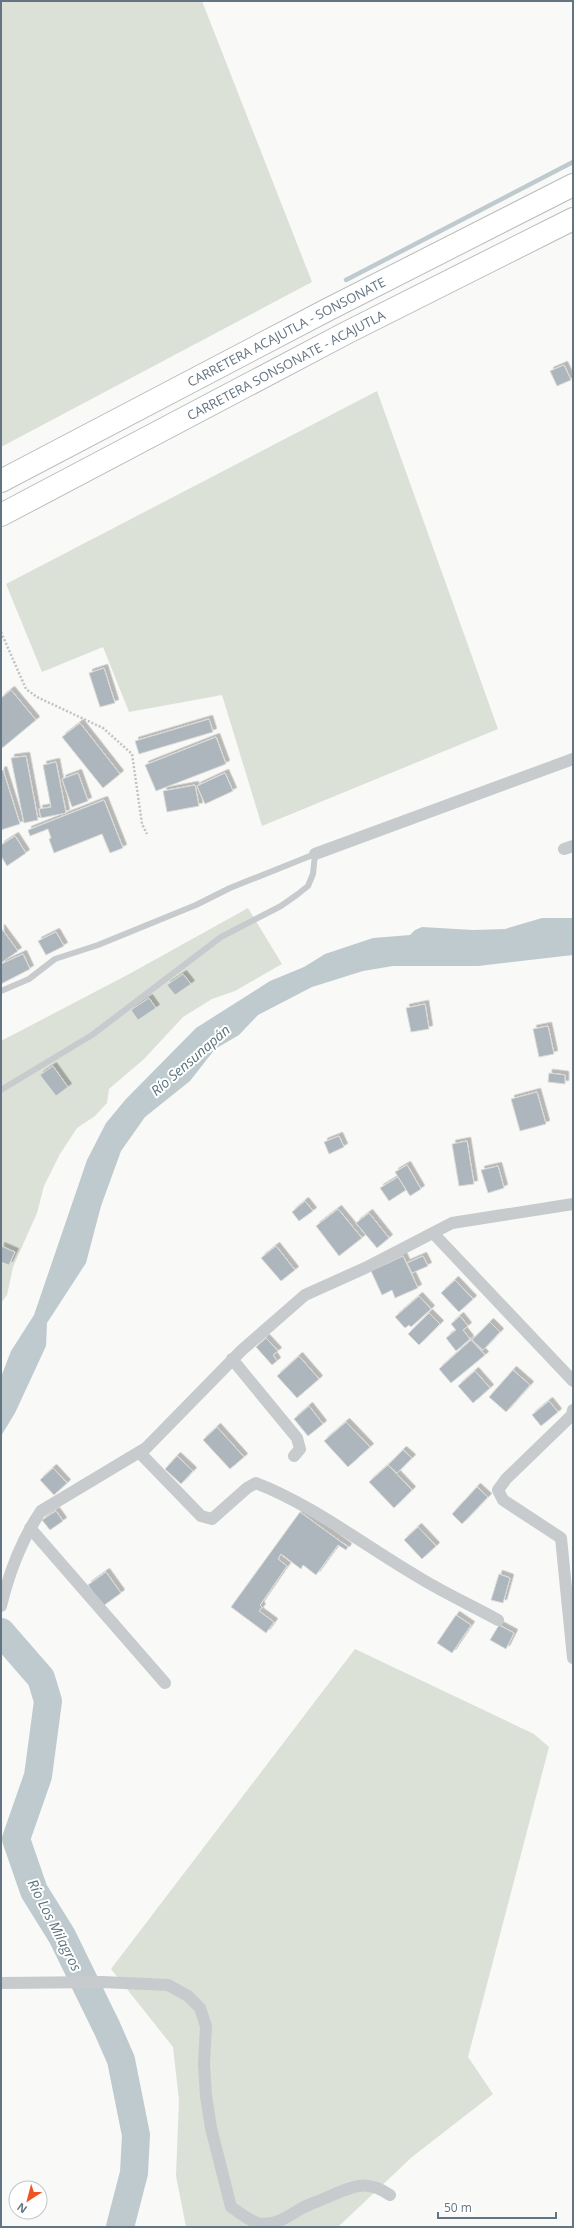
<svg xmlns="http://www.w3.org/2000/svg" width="574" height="2228" font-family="'Open Sans',sans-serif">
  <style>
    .green { fill: #dbe1d7 }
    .water { fill: #becace }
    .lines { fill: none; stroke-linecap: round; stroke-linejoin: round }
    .stream { stroke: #becace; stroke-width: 4.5 }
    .river { stroke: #becace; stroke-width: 28 }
    .building { fill: #adb6bc; stroke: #dbdbd9; filter: url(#shadow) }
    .highway-casing { stroke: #b9bdc0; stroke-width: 24 }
    .path { stroke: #c0c3c5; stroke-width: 2.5; stroke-dasharray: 2 2; stroke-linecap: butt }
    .lane { stroke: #c7cbce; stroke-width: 6 }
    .street { stroke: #c7cbce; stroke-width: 12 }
    .highway { stroke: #fff; stroke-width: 22 }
    .labels { text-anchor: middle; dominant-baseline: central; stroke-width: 4; stroke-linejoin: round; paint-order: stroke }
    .street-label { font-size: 13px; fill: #637483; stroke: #fff }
    .water-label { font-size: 14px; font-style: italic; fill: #5e747d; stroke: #fff }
  </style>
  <defs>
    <filter id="shadow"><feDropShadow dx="3.5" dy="-3.5" stdDeviation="0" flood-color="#0004"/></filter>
  </defs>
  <rect width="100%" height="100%" fill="#f9f9f7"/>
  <path class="green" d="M1 1H202L312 282 1 447Z
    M377 391 498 729 262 826 222 695 129 712 103 647 42 672 6 584Z
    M248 908 282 964 235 991 212 999 183 1017 144 1059 109 1089 107 1103 95 1116 77 1128 60 1154 44 1186 37 1213 13 1267 7 1295 1 1303V1041L131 973Z
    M355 1649 534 1734 549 1747 468 2057 493 2094 412 2157 338 2227H186L176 2176 179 2100 173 2047 111 1969Z"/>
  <path class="water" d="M542 918H573V955L478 966H393L363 971 312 987 258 1015 239 1035 215 1049 190 1081 145 1117 121 1151 101 1206 86 1263 47 1323 46 1346 15 1413 1 1436V1377L11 1351 34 1315 87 1160 106 1123 126 1099 196 1028 270 981 304 967 325 954 373 938 410 935 415 930 422 927 473 930 505 929Z"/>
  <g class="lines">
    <path class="stream" d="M346 280 573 162"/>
    <path class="river" d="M1 1632 41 1678 48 1701 38 1776 16 1839 34 1891 62 1936 107 2028 121 2060 136 2135 134 2173 120 2227"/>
  </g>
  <path class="building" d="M564 365 571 380 557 386 550 371Z
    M104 668 115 703 100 707 89 673Z
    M11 690 36 720 1 749V698Z
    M209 719 213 732 139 754 135 741Z
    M80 723 120 774 103 788 62 737Z
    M216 737 226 764 156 791 145 765Z
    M26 756 38 820 24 823 11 758Z
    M56 762 66 813 41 818 39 809 51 807 43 765Z
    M3 770 20 824 1 830V771Z
    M78 773 88 801 72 807 62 779Z
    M225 773 233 791 205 804 197 786Z
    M195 785 199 806 167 812 163 791Z
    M104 800 123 848 110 853 102 834 54 853 49 839 51 838 48 829 30 836 28 830Z
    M15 836 26 853 7 866 1 856V845Z
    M1 928 18 951 1 963Z
    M56 932 64 946 46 955 38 941Z
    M23 954 30 969 1 984V964Z
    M183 974 191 984 175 995 167 985Z
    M149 998 156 1008 138 1020 131 1010Z
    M425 1004 429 1029 411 1032 406 1008Z
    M548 1026 554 1054 539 1057 533 1029Z
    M53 1066 68 1087 56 1096 40 1075Z
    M549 1073 565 1075V1084L548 1082Z
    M537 1092 546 1124 520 1131 511 1099Z
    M339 1136 344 1147 329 1154 324 1142Z
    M467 1141 474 1184 459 1186 452 1144Z
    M407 1165 421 1189 410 1196 395 1172Z
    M498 1166 504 1188 488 1193 481 1170Z
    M398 1177 406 1190 389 1201 380 1188Z
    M305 1201 313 1211 299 1221 292 1212Z
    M338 1209 362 1238 339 1256 316 1226Z
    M369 1213 389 1238 377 1248 356 1223Z
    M1 1246 15 1252 9 1265 1 1262Z
    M276 1246 295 1270 281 1281 261 1258Z
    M403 1256 418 1288 395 1298 392 1290 382 1295 371 1271Z
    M423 1256 428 1266 412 1273 407 1263Z
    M455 1280 473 1299 459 1312 441 1293Z
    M419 1296 431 1309 411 1327 409 1325 405 1328 395 1317Z
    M429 1313 440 1324 419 1345 408 1334Z
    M460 1316 468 1326 463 1330 470 1339 456 1351 446 1338 456 1330 451 1324Z
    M490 1322 500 1332 483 1350 472 1340Z
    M266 1338 278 1351 273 1355 277 1361 272 1365 256 1347Z
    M471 1340 485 1355 451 1383 439 1369Z
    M299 1356 319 1379 297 1398 277 1376Z
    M513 1370 530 1385 506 1412 489 1397Z
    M475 1371 490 1388 473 1403 458 1386Z
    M549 1401 558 1412 541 1426 532 1415Z
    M309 1406 323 1424 308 1436 294 1419Z
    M346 1422 370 1447 348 1467 324 1441Z
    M217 1427 244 1457 230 1469 203 1440Z
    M403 1450 412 1458 397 1473 388 1465Z
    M177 1456 193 1471 181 1484 165 1469Z
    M388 1465 412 1490 394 1508 369 1482Z
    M53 1468 67 1483 54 1495 40 1480Z
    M477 1487 488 1497 462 1524 452 1514Z
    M56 1511 63 1521 50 1530 42 1520Z
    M300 1512 348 1547 346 1550 338 1545 316 1575 303 1565 301 1569 281 1554 278 1559 287 1566 260 1605 262 1607 259 1611 274 1622 266 1633 231 1607Z
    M418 1527 436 1546 422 1559 404 1540Z
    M106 1572 121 1593 103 1606 88 1585Z
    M499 1574 510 1578 503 1603 491 1600Z
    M456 1615 471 1625 452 1653 437 1643Z
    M499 1625 514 1633 506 1649 490 1640Z"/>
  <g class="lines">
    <g class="highway-casing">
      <g id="highway">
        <path id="s1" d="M1 481 327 310 573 185"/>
        <path id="s2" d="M1 515 348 332 573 219"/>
      </g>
    </g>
    <path class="path" d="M1 632 26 689 37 697 103 728 132 754 142 824 147 834"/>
    <path class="lane" d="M1 991 29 979 55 959 98 945 196 905 230 888 315 854 313 874 308 886 298 894 281 906 221 937 92 1035 1 1090"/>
    <path class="street" d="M564 849 573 846
      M315 854 573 759
      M433 1233 573 1381
      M232 1359 297 1438 300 1449 294 1456
      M573 1410 572 1415 506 1479 498 1490 503 1500 561 1538 573 1658
      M139 1452 201 1516 212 1519 247 1488 256 1483C311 1504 364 1545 415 1575 442 1592 471 1605 498 1620
      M30 1528 165 1683
      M1 1606C9 1573 22 1539 41 1511L146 1448 242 1350 305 1295 365 1268 452 1223 573 1204
      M1 1983 102 1982 168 1985 188 1996 200 2008 206 2026 204 2064 206 2096 211 2128 231 2207C239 2212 253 2224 263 2224 279 2224 290 2215 302 2208 310 2204 319 2201 328 2197 353 2186 366 2179 390 2195"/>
    <use href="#highway" class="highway"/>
  </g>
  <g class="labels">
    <g class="street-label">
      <text stroke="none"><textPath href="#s1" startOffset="322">CARRETERA ACAJUTLA - SONSONATE</textPath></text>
      <text stroke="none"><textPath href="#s2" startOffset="322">CARRETERA SONSONATE - ACAJUTLA</textPath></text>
    </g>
    <g class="water-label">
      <text transform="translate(190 1060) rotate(-41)">Río Sensunapán</text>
      <text transform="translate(55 1925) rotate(63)">Río Los Milagros</text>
    </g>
  </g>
  <rect width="574" height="2228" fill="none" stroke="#637483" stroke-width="4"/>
  <g transform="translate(28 2200) rotate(216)"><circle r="19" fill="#ffffff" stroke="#c1c7cd"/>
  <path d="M0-3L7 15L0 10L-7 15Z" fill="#ed5623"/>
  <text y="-6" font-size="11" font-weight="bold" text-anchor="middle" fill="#637483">N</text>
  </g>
  <path d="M438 2212v6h118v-6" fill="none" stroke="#637483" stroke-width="2"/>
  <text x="444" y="2212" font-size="12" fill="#637483" stroke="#ffffff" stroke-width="3" paint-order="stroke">50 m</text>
</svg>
